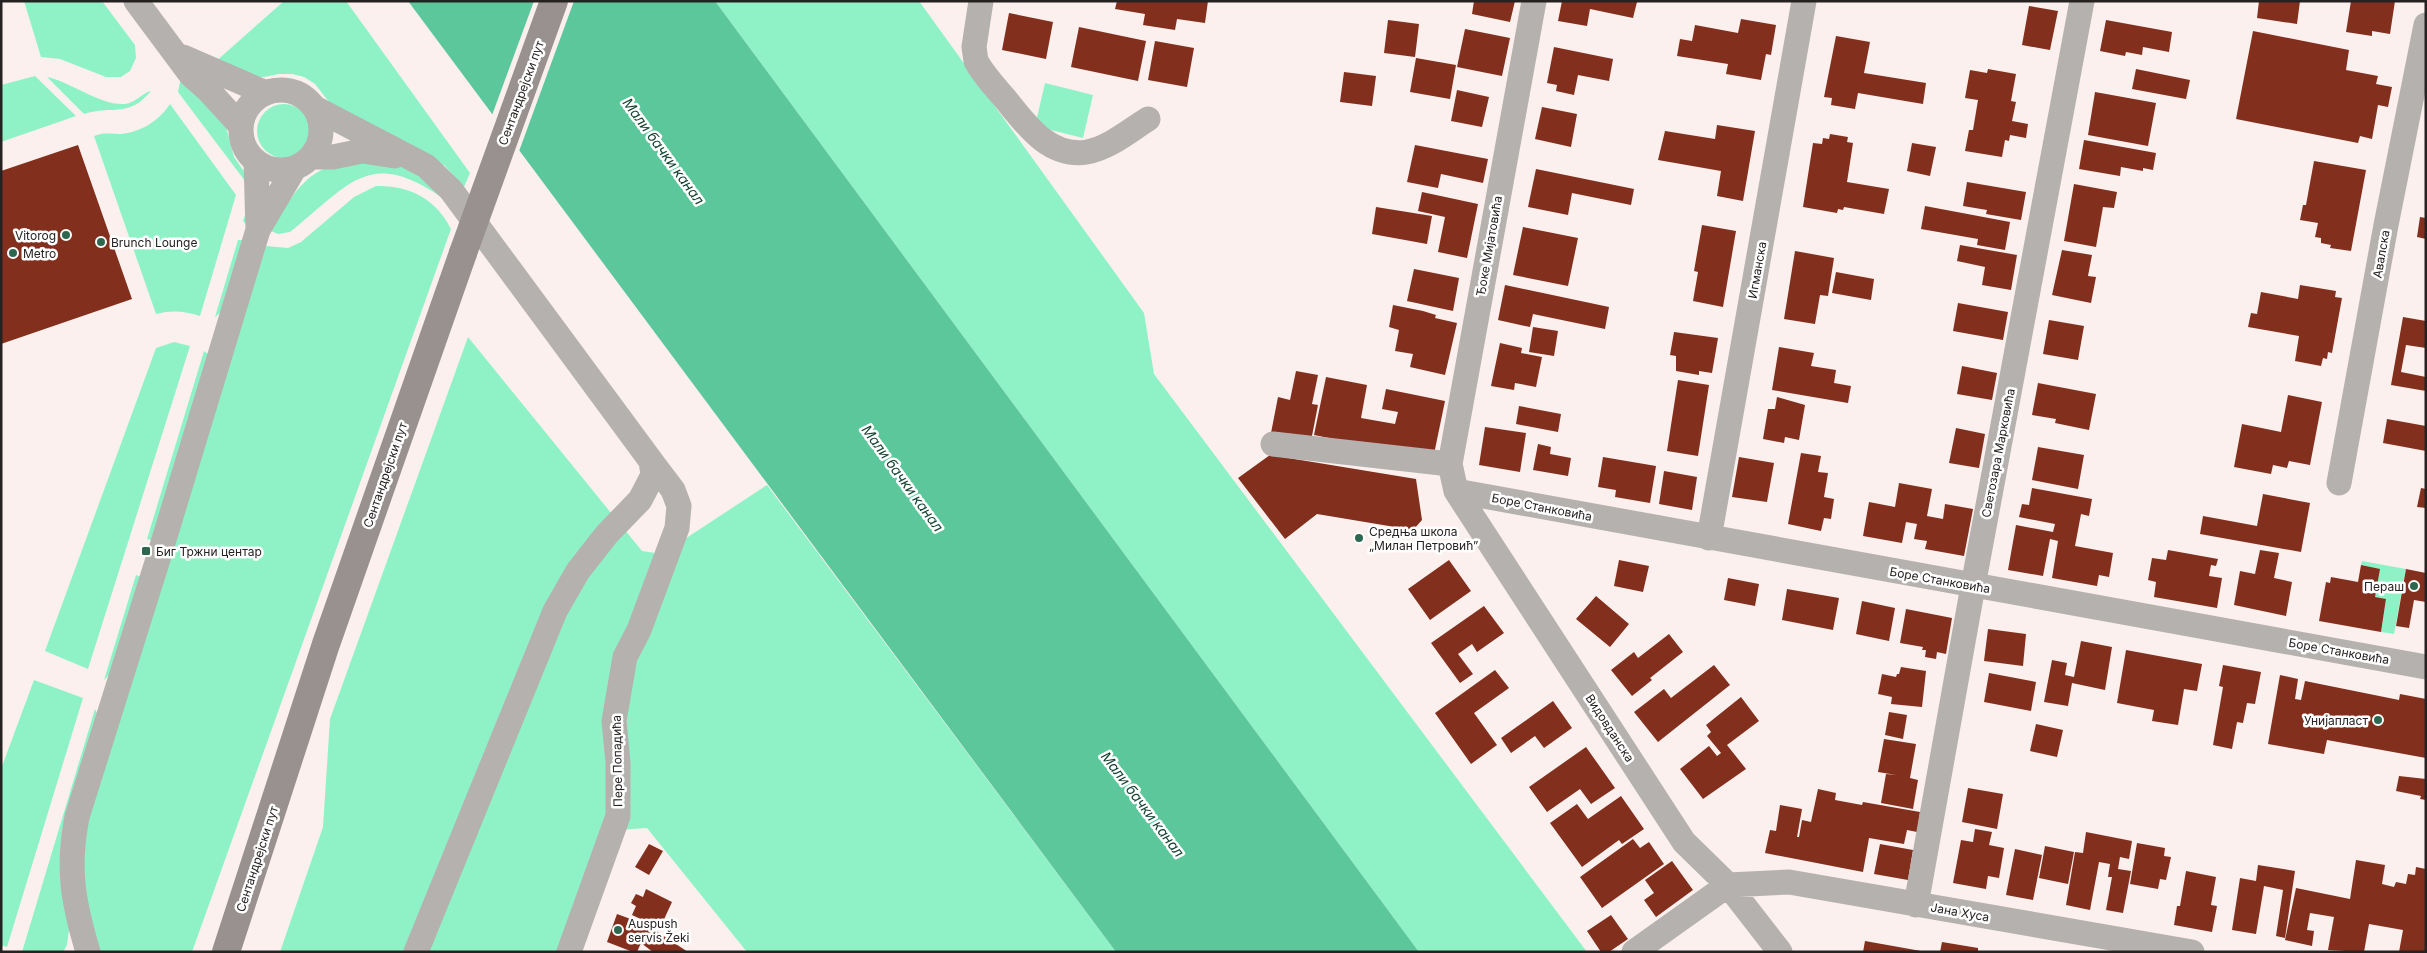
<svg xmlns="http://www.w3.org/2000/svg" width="2427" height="953" font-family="Inter,sans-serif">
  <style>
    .green { fill: #8ff2c7 }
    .water { fill: #5bc79b }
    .pier { fill: #fbf0ed }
    .building { fill: #832f1e }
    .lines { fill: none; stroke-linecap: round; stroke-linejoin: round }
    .street { stroke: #b5b1af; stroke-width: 25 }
    .secondary { stroke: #98918f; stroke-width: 28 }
    .secondary-bridge { stroke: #98918f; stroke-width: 28 }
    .poi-dot { fill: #2e6750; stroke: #fff; stroke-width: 2 }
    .labels { text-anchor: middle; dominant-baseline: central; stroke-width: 5; stroke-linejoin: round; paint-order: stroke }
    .street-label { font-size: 12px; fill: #262221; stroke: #fff }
    .poi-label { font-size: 12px; fill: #262221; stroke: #fff; text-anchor: start }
    .water-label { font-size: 14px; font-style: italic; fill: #154331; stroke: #fff }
  </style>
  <rect width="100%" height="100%" fill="#fbf0ed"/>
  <path class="green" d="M24 1H102L135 45 136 58 130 71 121 77H106L60 59 41 57Z
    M284 1H346L470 173 464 187 445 166 329 102 315 84 304 77 292 74H279L264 77H248L214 63Z
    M715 1H919L1144 313 1154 374 1587 952H1419Z
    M35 76 76 116 1 142V85Z
    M47 77C71 82 101 106 125 104 135 103 144 92 151 91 129 118 113 105 84 114Z
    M185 80 223 115 234 157 250 180 254 193 252 213 248 226 243 221 250 201 248 185 178 92 180 82Z
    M1045 83 1093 95 1083 138 1035 126Z
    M170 104 236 195 200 316C184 311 172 310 156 314L94 136C104 132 111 134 121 134 141 132 159 121 170 104Z
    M257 131a27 27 0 1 1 54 0a27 27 0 1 1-54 0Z
    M384 160 413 171 447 201C370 146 352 182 290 232L278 234 271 231C284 208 300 178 326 168 341 162 367 162 384 160Z
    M376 186C410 185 436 199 451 229L192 952H100L84 898V831L266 246 288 248 301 242 354 197Z
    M238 240H244L222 311 215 317Z
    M468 337 642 551 662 554 767 485 1116 952H747L647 828 605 831 559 952H280L323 827 330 719Z
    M174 342 190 346 88 669 45 651 156 348Z
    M204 351 209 355 153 541 147 539Z
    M2362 561 2406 569 2394 634 2381 632 2386 600 2375 597 2361 565Z
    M136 575 141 577 110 674 104 680Z
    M34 680 83 698 7 947 1 945V769Z
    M95 709 97 713 67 945 63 952H22Z"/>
  <path class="water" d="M408 1H715L1419 952H1116Z"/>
  <path class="pier" d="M534 1H574L518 154 491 118Z"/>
  <path class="building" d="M1117 1H1208L1205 23 1177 19 1175 30 1143 25 1145 14 1115 9Z
    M1474 1H1515L1510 22 1472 14Z
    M1562 1H1633L1637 2 1633 18 1590 9 1587 26 1558 21Z
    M2259 1H2300L2297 24 2257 18Z
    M2351 1H2395L2390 34 2372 31V36L2346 32Z
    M2029 6 2058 11 2050 50 2022 45Z
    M1009 13 1053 22 1046 59 1002 50Z
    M1741 19 1776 25 1771 55 1766 54 1761 80 1726 74 1728 64 1677 56 1680 39 1692 41 1695 25 1738 33Z
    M1388 20 1419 24 1415 57 1384 53Z
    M2106 20 2172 32 2169 52 2143 47 2142 55 2126 52 2125 56 2100 51Z
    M1079 27 1146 41 1138 81 1071 67Z
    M1465 29 1510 38 1502 76 1457 67Z
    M2253 31 2349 50 2346 70 2378 76 2376 84 2392 87 2388 107 2378 105 2372 139 2360 136 2358 143 2236 119Z
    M1836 36 1870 42 1864 73 1926 83 1923 104 1858 93 1855 109 1831 105 1832 98 1824 97Z
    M1155 41 1194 48 1187 87 1148 80Z
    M1554 47 1613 59 1609 81 1578 75 1574 95 1556 91 1557 85 1547 83Z
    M1416 58 1456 65 1450 99 1410 92Z
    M1988 69 2016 74 2011 101 2016 102 2012 121 2028 124 2026 138 2010 135 2009 141 2005 140 2002 157 1965 151 1969 130H1973L1978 100 1965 98 1970 70 1987 73Z
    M2136 69 2190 80 2186 99 2132 89Z
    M1344 72 1376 76 1372 106 1340 102Z
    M1457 90 1489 97 1482 127 1451 121Z
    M2095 92 2156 103 2148 146 2088 135Z
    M1542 107 1577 114 1571 147 1535 139Z
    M1717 125 1755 131 1743 201 1717 196 1721 171 1658 160 1665 131 1715 139Z
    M1830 134 1848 137 1847 142 1853 143 1847 182 1889 189 1884 214 1844 207 1843 210 1838 209 1837 213 1803 207 1813 143 1822 144 1823 138 1829 139Z
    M2084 140 2156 153 2153 170 2143 168V171L2121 167 2120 176 2079 169Z
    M1912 143 1936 147 1930 176 1907 171Z
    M78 145 132 299 1 344V171Z
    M1415 145 1488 159 1483 183 1441 174 1438 188 1407 182Z
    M2314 161 2366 170 2351 251 2330 248 2331 245 2321 243V238L2315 237 2318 223 2300 220 2303 205H2306Z
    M1536 169 1634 189 1631 205 1572 193 1568 215 1528 207Z
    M1967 182 2026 192 2021 220 1986 214 1987 210 1963 206Z
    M2074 184 2117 192 2114 208 2103 207 2096 247 2064 241Z
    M1422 192 1478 204 1467 258 1438 252 1445 217 1418 211Z
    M1925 206 2010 222 2005 250 1977 245 1978 239 1921 229Z
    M1376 207 1432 216 1427 244 1372 234Z
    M2420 217 2426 218V239L2417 237Z
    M1702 225 1736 231 1723 307 1693 301 1698 272 1694 271Z
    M1523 227 1578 238 1568 286 1513 275Z
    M1960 245 2017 255 2011 290 1982 285 1985 267 1957 261Z
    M2062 250 2092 255 2088 276 2096 277 2091 303 2052 295Z
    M1795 251 1834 258 1828 296 1820 295 1815 324 1784 319Z
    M1414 269 1459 278 1453 311 1407 301Z
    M1836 272 1874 279 1871 300 1832 293Z
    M1505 285 1609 307 1605 329 1533 314 1530 327 1498 320Z
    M2300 285 2336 291 2335 297 2342 298 2332 353 2328 352 2327 359 2323 358 2321 366 2295 361 2299 336 2248 327 2251 313 2257 314 2261 292 2298 299Z
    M1958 303 2008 312 2003 340 1953 331Z
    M1393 305 1423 311 1436 315 1435 318 1457 323 1445 375 1410 367 1413 354 1395 351 1399 330 1389 327Z
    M2403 317 2426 321V348L2406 345 2401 372 2426 377V391L2391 385Z
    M2049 320 2084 326 2078 360 2043 354Z
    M1533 327 1558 331 1554 356 1529 352Z
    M1674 332 1718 338 1712 373 1699 371V375L1676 371V356L1670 355Z
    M1500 343 1522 348 1521 353 1542 357 1536 387 1515 383 1514 390 1491 386Z
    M1779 347 1814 353 1811 366 1836 370 1834 383 1851 386 1848 403 1772 390Z
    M1962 366 1997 373 1992 400 1957 394Z
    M1296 371 1318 375 1312 404 1318 405 1311 441 1271 433 1278 397 1290 400Z
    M1326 377 1367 385 1361 418 1395 424 1398 412 1382 409 1386 389 1445 401 1433 459 1314 435Z
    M1678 380 1709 385 1698 456 1667 451Z
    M2038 383 2096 394 2089 430 2055 423 2056 419 2032 415Z
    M2288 395 2322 402 2310 465 2289 461 2287 468 2273 465 2271 474 2234 467 2242 424 2281 432Z
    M1777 397 1805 405 1799 440 1785 437 1784 443 1763 439 1768 409H1775Z
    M1519 406 1561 414 1558 432 1516 424Z
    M2387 419 2426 426V451L2383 443Z
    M1485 427 1526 433 1520 472 1479 465Z
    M1956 428 1985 434 1979 468 1949 463Z
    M1538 444 1551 447 1550 454 1571 458 1568 476 1533 470Z
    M2038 447 2084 455 2078 489 2032 480Z
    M1801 453 1821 456 1818 472 1828 473 1824 497 1834 499 1831 519 1824 518 1821 531 1788 524Z
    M1270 455 1416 479 1422 520 1413 530 1317 514 1285 539 1238 478Z
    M1603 457 1656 466 1650 503 1615 497 1616 490 1598 487Z
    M1739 457 1774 463 1767 502 1732 497Z
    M1664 471 1697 477 1692 510 1659 504Z
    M1899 483 1932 489 1927 516 1943 519 1945 504 1973 509 1964 556 1925 549 1927 541 1914 539 1917 524 1906 522 1902 543 1863 536 1869 502 1895 507Z
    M2032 488 2092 499 2089 516 2081 514 2075 546 2113 553 2109 577 2099 575 2097 586 2052 578 2058 541 2050 539 2043 576 2008 570 2016 525 2053 532 2055 524 2019 517 2022 504 2029 505Z
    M2421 488 2426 489V508L2417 507Z
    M2263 494 2310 503 2301 552 2200 534 2203 516 2257 526Z
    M2168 550 2218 559 2216 566 2211 565 2209 576 2222 578 2217 608 2154 597 2156 582 2148 580 2152 558 2166 560Z
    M2260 550 2279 553 2274 578 2292 582 2286 616 2234 605 2240 571 2255 574Z
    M1449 560 1471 591 1430 620 1408 589Z
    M1619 560 1649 566 1643 592 1614 586Z
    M2361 565 2380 569 2375 597 2386 599 2381 632 2319 621 2326 582 2330 583 2331 577 2358 582Z
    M2406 569 2426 573V602L2414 600 2409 628 2396 626Z
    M1728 578 1759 584 1755 606 1724 600Z
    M1787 589 1839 598 1833 630 1782 620Z
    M1596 596 1629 624 1610 647 1576 619Z
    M1862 601 1895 608 1889 641 1856 634Z
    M1484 606 1504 633 1477 652 1472 644 1458 654 1473 674 1460 683 1431 643Z
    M1906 609 1952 618 1946 654 1937 652 1936 659 1925 657 1926 650H1922L1923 647 1900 643Z
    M1988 629 2026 634 2023 666 1984 661Z
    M1669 634 1683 652 1650 678 1652 680 1632 696 1611 670 1634 652 1638 658Z
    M2081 641 2112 647 2105 690 2072 683 2068 706 2044 702 2052 660 2067 663 2065 675 2074 677Z
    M2126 650 2202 664 2197 691 2184 689 2178 725 2152 721 2154 710 2117 703Z
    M1714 665 1730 685 1658 742 1634 712 1664 689 1671 698Z
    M2223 665 2261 672 2255 704 2247 703 2243 723 2237 722 2232 749 2213 745 2223 687 2219 686Z
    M1901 667 1926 671 1922 707 1891 704 1892 697 1878 694 1882 674 1896 677 1897 674H1899Z
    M1495 670 1509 688 1474 713 1497 745 1471 764 1435 713Z
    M1989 673 2036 682 2031 711 1984 702Z
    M2280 675 2298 679 2295 699 2301 700 2305 681 2399 700 2400 694 2426 699V758L2327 740 2324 754 2268 744Z
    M1741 697 1759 721 1727 745 1746 769 1703 799 1680 769 1709 746 1717 756 1721 753 1707 736 1711 732 1706 725Z
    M1553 701 1572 728 1544 748 1535 736 1511 753 1501 738Z
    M1889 712 1907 715 1903 739 1885 735Z
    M2036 724 2063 730 2057 757 2030 751Z
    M1884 739 1916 744 1910 778 1918 780 1913 809 1881 803 1886 774 1896 775 1878 772Z
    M1586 747 1615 788 1591 804 1580 789 1547 812 1529 787Z
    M2399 776 2426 779V800L2420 799 2421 796 2396 791Z
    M1968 788 2003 794 1997 829 1962 822Z
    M1818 789 1836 793 1835 800 1862 805 1863 802 1920 812 1917 832 1907 830 1904 844 1869 838 1863 872 1765 853 1770 830 1776 831 1780 805 1802 809 1797 837H1799L1802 820 1811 822Z
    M1621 796 1644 829 1622 844 1619 840 1582 867 1550 823 1577 804 1588 819Z
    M1975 829 1992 832 1989 845 2004 848 1999 878 1988 876 1986 889 1953 883 1961 840 1973 842Z
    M2086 832 2132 841 2129 859 2120 857 2118 869 2131 871 2123 913 2106 910 2112 877H2108L2110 864 2099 862 2090 910 2066 905 2075 852 2083 853Z
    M1633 839 1640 848 1649 842 1664 864 1602 908 1580 877Z
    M2137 843 2165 848 2164 856 2171 857 2166 880 2160 879 2158 889 2130 884Z
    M649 844 663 851 649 875 635 867Z
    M1880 844 1913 850 1908 880 1874 874Z
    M2045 846 2074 852 2068 884 2039 878Z
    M2015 849 2042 855 2033 900 2006 895Z
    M2356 860 2385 865 2382 884 2394 887 2396 882 2406 884 2408 874 2415 875 2416 867 2426 869V952H2399L2403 930 2369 924 2364 952 2328 950 2334 917 2310 913 2307 930 2314 931 2312 946 2285 940 2296 888 2350 899Z
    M1672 861 1693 890 1656 917 1644 900 1654 893 1645 880Z
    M2258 865 2295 871 2285 938 2276 936 2283 890 2264 886 2256 934 2232 930 2240 878 2256 881Z
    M2186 871 2216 877 2211 905 2217 906 2212 932 2174 925 2177 906H2180Z
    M646 889 672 902 660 928 632 915 636 906 631 903 636 894 643 897Z
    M617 914 647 925 688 952H653L641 943 637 952H633L607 942Z
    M1611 915 1628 939 1609 952H1601L1587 931Z
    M1865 941 1921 951V952H1863Z
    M1942 942 1978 948V952H1940Z"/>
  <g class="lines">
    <path class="street" d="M136 1 191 75 209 91 241 126
      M981 1 974 47 976 61C984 76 996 88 1007 101 1027 126 1050 158 1087 152 1109 148 1129 131 1148 119
      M1534 1 1450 464 1456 491 1684 842 1728 885 1780 952
      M183 57 266 93
      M241 130a40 40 0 1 1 80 0a40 40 0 1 1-80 0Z
      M315 108 426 166 451 190 651 461 653 475 640 500 607 534 578 571 555 611 416 952
      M312 157H333L362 151 395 156
      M256 162 258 230
      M1273 444 1450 464
      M2339 483 2386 225 2426 25
      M1456 491 2426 667
      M1709 538 1804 1
      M1916 905 1973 586 2082 1
      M88 952C73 902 67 868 77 817L159 556 258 230 294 169
      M569 952 618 816V762L614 721 625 657 639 630 677 528 679 506 673 490 651 461
      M1634 952 1728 885 1789 882 2192 952"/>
    <path class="secondary" d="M226 952 326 644 463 253"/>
    <path class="secondary-bridge" d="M463 253 554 1"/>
  </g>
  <g class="poi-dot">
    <circle cx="66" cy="235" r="5"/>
    <circle cx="101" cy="242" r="5"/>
    <circle cx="13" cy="253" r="5"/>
    <circle cx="1359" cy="538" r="5"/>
    <rect x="141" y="546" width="10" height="10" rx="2.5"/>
    <circle cx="2414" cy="586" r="5"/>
    <circle cx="2378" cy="720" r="5"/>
    <circle cx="618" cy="930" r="5"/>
  </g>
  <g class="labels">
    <g class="street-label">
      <text transform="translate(521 93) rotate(-70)">Сентандрејски пут</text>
      <text transform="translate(1489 246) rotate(-80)">Ђоке Мијатовића</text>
      <text transform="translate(2381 254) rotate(-80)">Авалска</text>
      <text transform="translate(1757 270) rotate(-80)">Игманска</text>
      <text transform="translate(1998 453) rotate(-79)">Светозара Марковића</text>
      <text transform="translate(385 475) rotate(-71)">Сентандрејски пут</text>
      <text transform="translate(1542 507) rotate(11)">Боре Станковића</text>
      <text transform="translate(1940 580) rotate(10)">Боре Станковића</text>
      <text transform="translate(2339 651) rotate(10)">Боре Станковића</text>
      <text transform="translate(1610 728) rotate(57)">Видовданска</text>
      <text transform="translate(617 761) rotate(-91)">Пере Попадића</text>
      <text transform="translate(257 859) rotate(-72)">Сентандрејски пут</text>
      <text transform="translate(1960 912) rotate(10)">Јана Хуса</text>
    </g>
    <g class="poi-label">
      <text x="56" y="235" text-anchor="end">Vitorog</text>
      <text x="111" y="242">Brunch Lounge</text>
      <text x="23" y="253">Metro</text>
      <text x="1369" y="531">Средња школа<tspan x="1369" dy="14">„Милан Петровић”</tspan></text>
      <text x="156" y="551">Биг Тржни центар</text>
      <text x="2404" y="586" text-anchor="end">Пераш</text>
      <text x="2368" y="720" text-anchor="end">Унијапласт</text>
      <text x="628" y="923">Auspush<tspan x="628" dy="14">servis Žeki</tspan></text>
    </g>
    <g class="water-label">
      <text transform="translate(664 151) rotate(54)">Мали бачки канал</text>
      <text transform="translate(903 478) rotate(54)">Мали бачки канал</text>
      <text transform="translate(1143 804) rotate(53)">Мали бачки канал</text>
    </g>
  </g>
  <rect width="2427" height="953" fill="none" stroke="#262221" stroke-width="5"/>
</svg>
